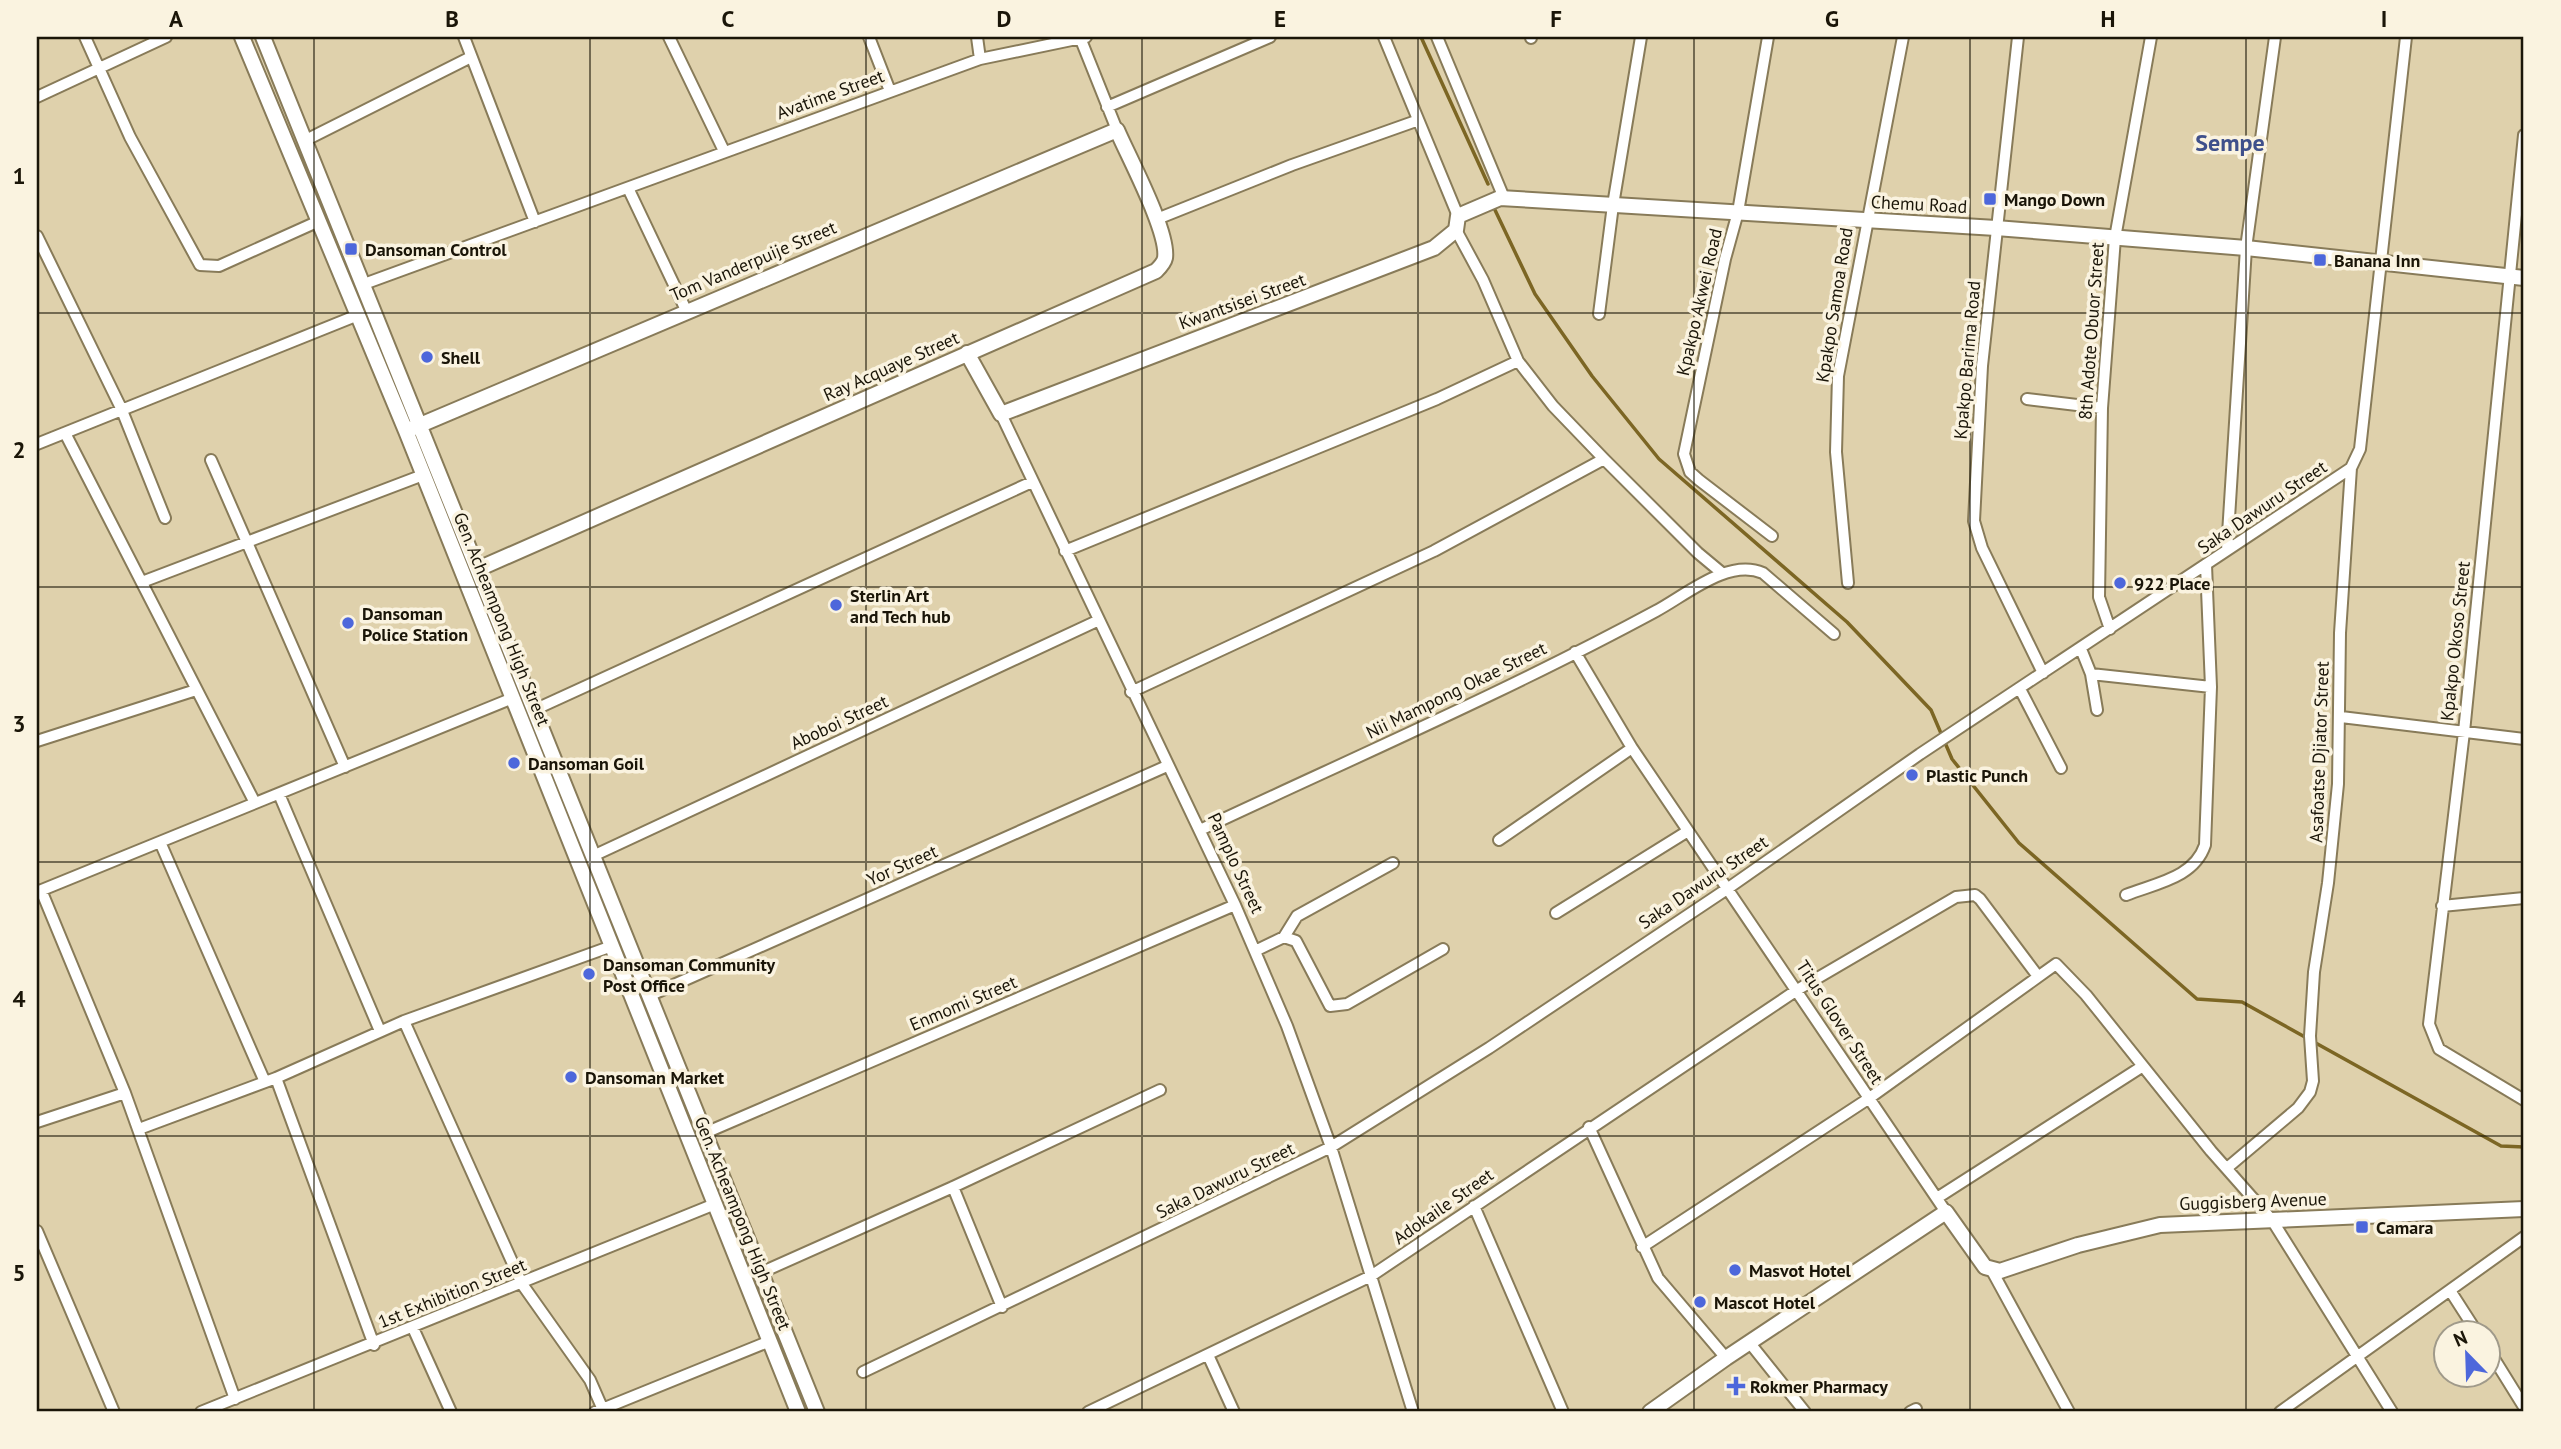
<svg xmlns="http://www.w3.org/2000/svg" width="2561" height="1449" font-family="'PT Sans',sans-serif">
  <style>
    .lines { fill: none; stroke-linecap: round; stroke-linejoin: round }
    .stream { stroke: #7c6624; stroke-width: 3.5 }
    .street-casing { stroke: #887b59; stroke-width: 14 }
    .secondary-casing { stroke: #887b59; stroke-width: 18 }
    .street { stroke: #fff; stroke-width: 10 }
    .secondary { stroke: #fff; stroke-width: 14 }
    .grid { fill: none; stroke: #1a1508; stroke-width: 2; stroke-opacity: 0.55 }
    .poi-dot { fill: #4d67db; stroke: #faf3e0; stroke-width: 2.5 }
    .labels { text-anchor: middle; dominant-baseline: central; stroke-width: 7; stroke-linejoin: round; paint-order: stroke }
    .street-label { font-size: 18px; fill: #1a1508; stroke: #faf3e0 }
    .poi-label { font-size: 18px; font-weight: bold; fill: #1a1508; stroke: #faf3e0; text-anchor: start }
    .district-label { font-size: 24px; font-weight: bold; fill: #3f508b; stroke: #faf3e0 }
    .neatline { fill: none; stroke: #1a1508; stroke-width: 2.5 }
    .grid-label { font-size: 23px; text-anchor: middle; font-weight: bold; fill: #1a1508 }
  </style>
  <rect width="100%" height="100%" fill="#dfd1ac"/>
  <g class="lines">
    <path class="stream" d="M1421 37 1488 184
      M1495 210 1535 294 1592 376 1659 459 1847 622 1931 710 1952 759 2019 843 2197 999 2242 1002 2501 1146 2524 1147"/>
    <g class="street-casing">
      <path id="street" d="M85 37 130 137 200 265 219 266 319 221
        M464 37 535 222
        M669 37 724 151
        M869 37 890 91
        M977 37 980 59
        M1384 37 1458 216
        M1437 37 1504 198
        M1768 37 1738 212 1725 259 1684 454 1690 472 1699 480 1772 536
        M2018 37 1982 366 1974 521 1982 548 2043 673
        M1531 38V37
        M1081 40 1117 130
        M37 97 166 37
        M1107 107 1270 37
        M2524 135 2464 732 2429 1024 2439 1049 2524 1100
        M304 141 471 57
        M628 188 686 310
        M1157 219 1292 165 1416 121
        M1456 230 1483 280 1518 361 1553 406 1604 459 1698 553 1722 573
        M37 236 121 408 165 518
        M364 284 980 59 1086 37
        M1599 314 1613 205 1641 37
        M2027 399 2102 408
        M1001 414 1235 905 1287 1026 1331 1147 1413 1412
        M65 433 255 803
        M37 444 358 315
        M211 460 345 767
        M2227 550 2246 248 2275 37
        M1065 551 1437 399 1518 361
        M142 582 423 475
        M1848 583 1836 452 1838 376 1903 37
        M2110 629 2099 597 2102 408 2115 238 2151 37
        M2081 649 2091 674 2211 687
        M1575 652 1632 748 1946 1212
        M2091 674 2097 710
        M2020 689 2061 768
        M1131 692 1434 551 1604 459
        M536 709 1032 482
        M2341 717 2524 739
        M37 741 196 690
        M279 794 380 1031
        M1200 830C1353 758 1508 691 1656 611 1686 595 1728 558 1763 573L1834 634
        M1499 840 1632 748
        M160 842 265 1082
        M595 855 1097 621
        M41 890 125 1093 235 1399
        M37 892 513 698
        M2126 895C2156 883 2194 878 2205 845L2211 687 2206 565
        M2442 906 2524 898
        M1556 913 1688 831
        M1284 937 1297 916 1393 863
        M1255 951 1284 937 1296 941 1330 1006 1347 1004 1443 949
        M651 995 1167 766
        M404 1021 522 1284 590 1380 604 1412
        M276 1078 374 1345
        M37 1122 125 1093
        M1589 1127 1658 1278 1726 1358
        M139 1129 276 1078 404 1021 612 946
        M705 1133 1235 905
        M2227 1168 2298 1108 2310 1092 2313 1081 2310 1036 2314 972 2328 883 2338 784 2340 633 2351 468
        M953 1187 1002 1307
        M1937 1198 2143 1066
        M1474 1206 1563 1412
        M37 1231 114 1412
        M1642 1247 1868 1099 2056 964 2086 995 2211 1151 2272 1220 2392 1412
        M1991 1269 2069 1412
        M760 1273 953 1187 1160 1090
        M2451 1292 2478 1334
        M413 1328 451 1412
        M1749 1342 1805 1412
        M2488 1349 2524 1407
        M1208 1355 1234 1412
        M863 1372 1331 1147 1489 1048 1727 889 1920 754 2351 468 2360 449 2406 37
        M201 1412 715 1204
        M595 1412 770 1341
        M1088 1412 1371 1276 1797 990 1956 897 1975 895 1980 899 2037 975
        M1910 1412 1916 1409
        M2280 1412 2524 1237"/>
    </g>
    <g class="secondary-casing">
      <path id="secondary" d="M242 37 406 431 798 1412
        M263 37 817 1412
        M967 353 1001 414 1434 248 1456 230 1458 216 1500 198 1996 228 2246 248 2524 278
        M406 431 1117 130C1128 156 1169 232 1165 258 1164 263 1160 267 1156 271L478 569
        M1650 1412 1726 1358 1946 1212 1985 1267 2000 1271 2078 1245 2160 1225 2524 1209"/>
    </g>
    <use href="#street" class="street"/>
    <use href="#secondary" class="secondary"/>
  </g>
  <path class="grid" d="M314 37V1412M590 37V1412M866 37V1412M1142 37V1412M1418 37V1412M1694 37V1412M1970 37V1412M2246 37V1412M37 313H2524M37 587H2524M37 862H2524M37 1136H2524"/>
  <g class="poi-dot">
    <rect x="1983" y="192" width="14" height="14" rx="3.5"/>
    <rect x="344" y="242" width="14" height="14" rx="3.5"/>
    <rect x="2313" y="253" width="14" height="14" rx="3.5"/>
    <circle cx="427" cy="357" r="7"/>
    <circle cx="2120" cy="583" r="7"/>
    <circle cx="836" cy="605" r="7"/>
    <circle cx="348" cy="623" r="7"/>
    <circle cx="514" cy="763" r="7"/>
    <circle cx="1912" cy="775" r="7"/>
    <circle cx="589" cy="974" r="7"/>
    <circle cx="571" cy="1077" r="7"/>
    <rect x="2355" y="1220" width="14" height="14" rx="3.5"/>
    <circle cx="1735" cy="1270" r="7"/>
    <circle cx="1700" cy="1302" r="7"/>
    <path d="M1732.5 1375.5h7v7h7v7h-7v7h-7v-7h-7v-7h7z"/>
  </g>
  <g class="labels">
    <g class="street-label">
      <text transform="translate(830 94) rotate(-20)">Avatime Street</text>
      <text transform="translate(1919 204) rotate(3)">Chemu Road</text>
      <text transform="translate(753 261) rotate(-23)">Tom Vanderpuije Street</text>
      <text transform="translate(1242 301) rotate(-20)">Kwantsisei Street</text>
      <text transform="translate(1699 302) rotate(-77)">Kpakpo Akwei Road</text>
      <text transform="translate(1834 305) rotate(-81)">Kpakpo Samoa Road</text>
      <text transform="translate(2091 331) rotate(-86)">8th Adote Obuor Street</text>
      <text transform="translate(1967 360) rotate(-85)">Kpakpo Barima Road</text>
      <text transform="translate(891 366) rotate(-24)">Ray Acquaye Street</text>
      <text transform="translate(2262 507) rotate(-34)">Saka Dawuru Street</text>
      <text transform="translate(502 619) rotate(68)">Gen. Acheampong High Street</text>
      <text transform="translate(2455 641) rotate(-84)">Kpakpo Okoso Street</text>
      <text transform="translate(1456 690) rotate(-26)">Nii Mampong Okae Street</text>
      <text transform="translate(839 722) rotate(-25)">Aboboi Street</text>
      <text transform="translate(2319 752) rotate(-88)">Asafoatse Djiator Street</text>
      <text transform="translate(1236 863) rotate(65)">Pamplo Street</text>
      <text transform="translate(902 865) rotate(-24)">Yor Street</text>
      <text transform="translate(1703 882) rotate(-34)">Saka Dawuru Street</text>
      <text transform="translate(963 1003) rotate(-23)">Enmomi Street</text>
      <text transform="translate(1840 1022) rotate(57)">Titus Glover Street</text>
      <text transform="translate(1225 1180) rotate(-26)">Saka Dawuru Street</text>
      <text transform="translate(2253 1201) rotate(-2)">Guggisberg Avenue</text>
      <text transform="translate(1443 1206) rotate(-35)">Adokaile Street</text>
      <text transform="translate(743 1223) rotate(68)">Gen. Acheampong High Street</text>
      <text transform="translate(452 1293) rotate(-22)">1st Exhibition Street</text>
    </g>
    <g class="poi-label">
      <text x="2004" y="199">Mango Down</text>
      <text x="365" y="249">Dansoman Control</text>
      <text x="2334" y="260">Banana Inn</text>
      <text x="441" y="357">Shell</text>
      <text x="2134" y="583">922 Place</text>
      <text x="850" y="595">Sterlin Art<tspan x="850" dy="21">and Tech hub</tspan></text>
      <text x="362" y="613">Dansoman<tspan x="362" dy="21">Police Station</tspan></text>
      <text x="528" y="763">Dansoman Goil</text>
      <text x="1926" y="775">Plastic Punch</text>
      <text x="603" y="964">Dansoman Community<tspan x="603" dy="21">Post Office</tspan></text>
      <text x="585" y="1077">Dansoman Market</text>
      <text x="2376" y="1227">Camara</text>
      <text x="1749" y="1270">Masvot Hotel</text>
      <text x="1714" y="1302">Mascot Hotel</text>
      <text x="1750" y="1386">Rokmer Pharmacy</text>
    </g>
    <g class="district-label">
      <text x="2230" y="142">Sempe</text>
    </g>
  </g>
  <rect width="2561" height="1449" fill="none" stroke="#faf3e0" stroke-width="77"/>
  <g transform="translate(2467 1354) rotate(337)"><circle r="33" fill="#faf3e0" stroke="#a09a8a" stroke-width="2"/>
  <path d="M0-5L12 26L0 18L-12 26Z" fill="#4d67db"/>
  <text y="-10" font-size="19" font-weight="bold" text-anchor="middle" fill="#1a1508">N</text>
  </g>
  <rect x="38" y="38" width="2484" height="1372" class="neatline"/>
  <g class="grid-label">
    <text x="176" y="27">A</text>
    <text x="452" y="27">B</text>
    <text x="728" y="27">C</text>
    <text x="1004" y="27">D</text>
    <text x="1280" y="27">E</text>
    <text x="1556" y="27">F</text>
    <text x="1832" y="27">G</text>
    <text x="2108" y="27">H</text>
    <text x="2384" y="27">I</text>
    <text x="19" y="184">1</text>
    <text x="19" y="458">2</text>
    <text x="19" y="732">3</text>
    <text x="19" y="1007">4</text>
    <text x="19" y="1281">5</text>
  </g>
</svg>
